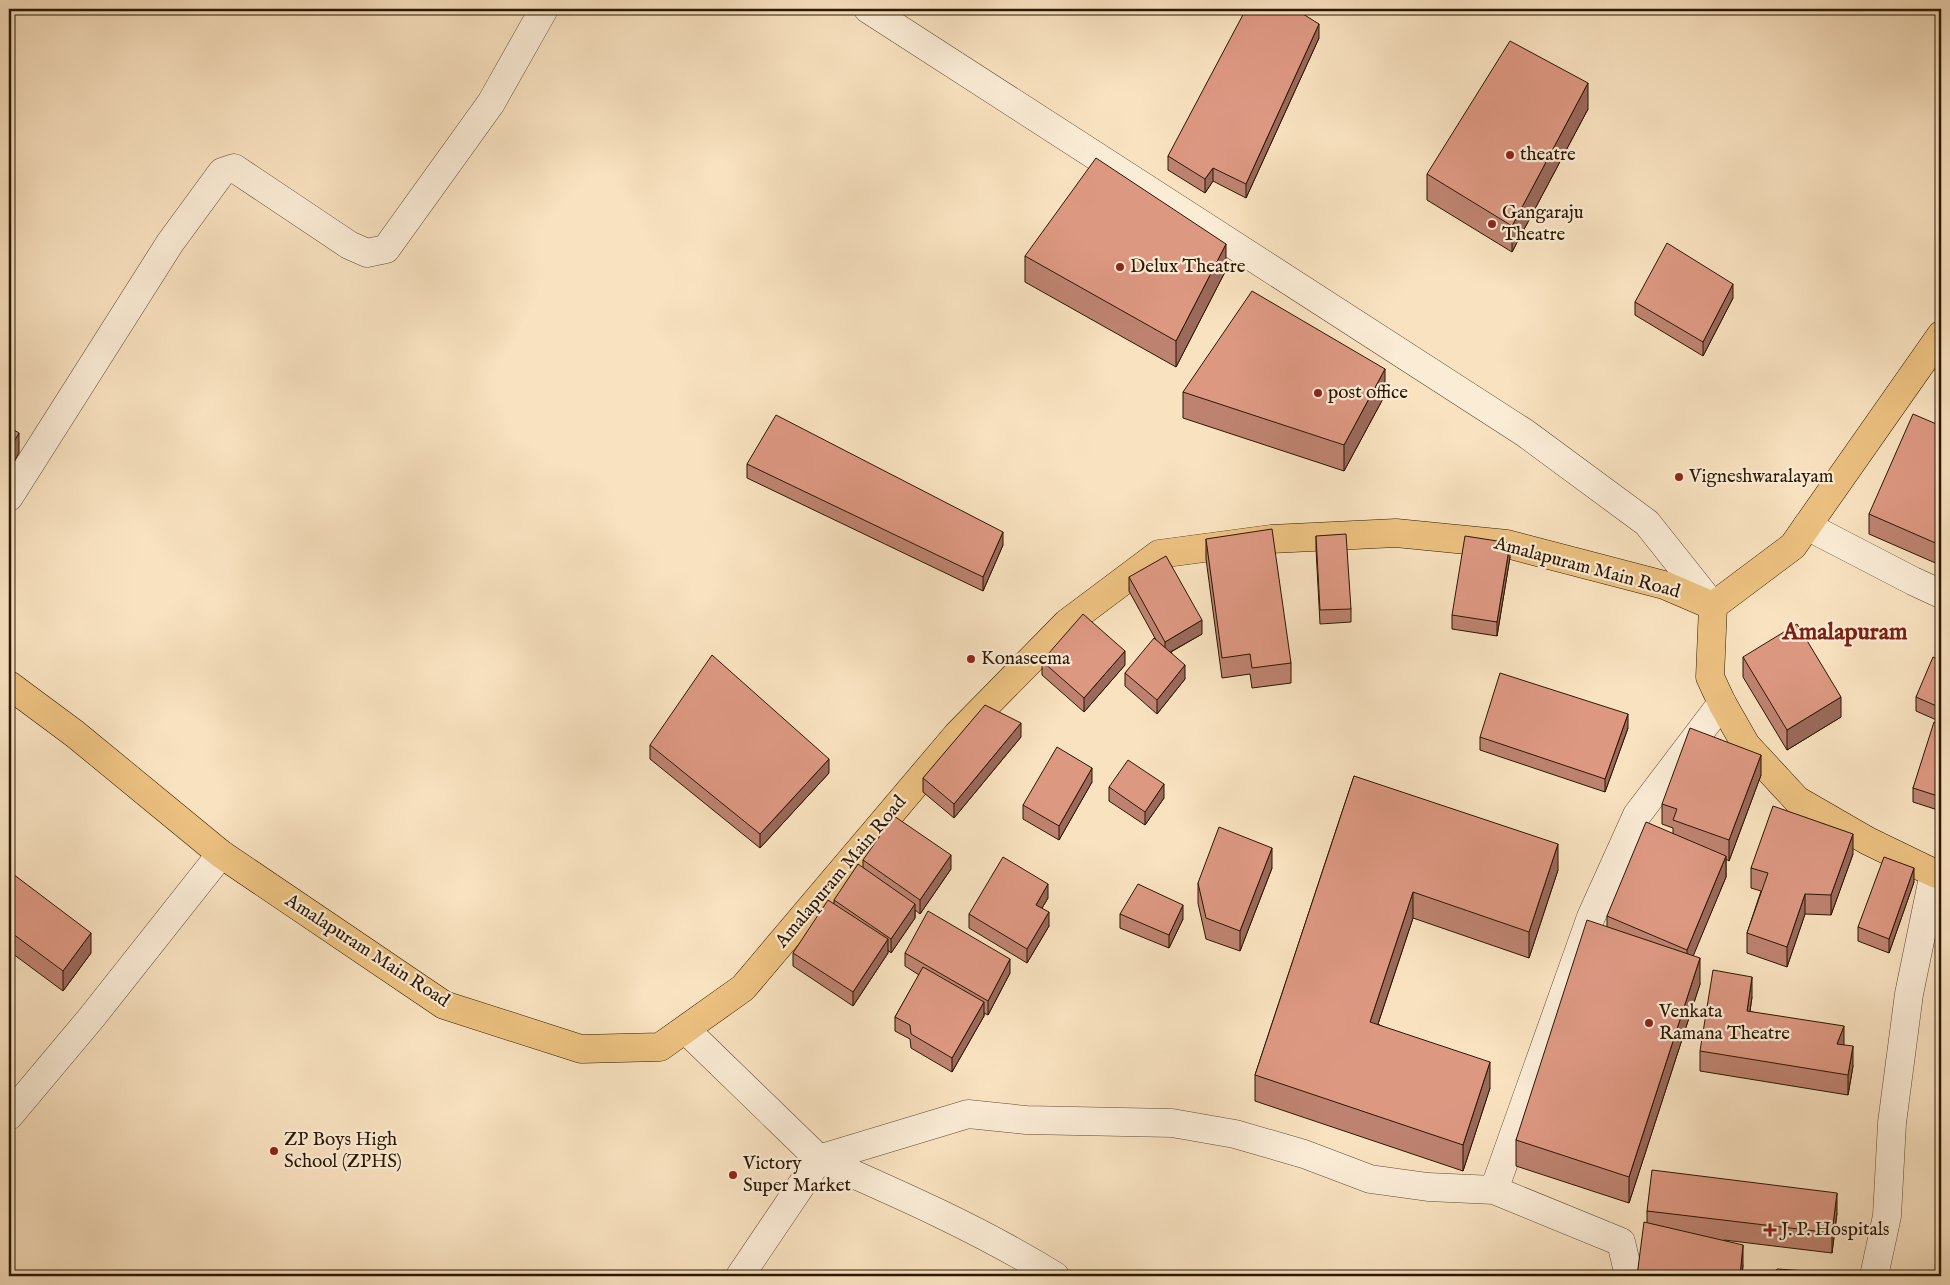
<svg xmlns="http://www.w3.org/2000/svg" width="1950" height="1285" font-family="'IM FELL English',serif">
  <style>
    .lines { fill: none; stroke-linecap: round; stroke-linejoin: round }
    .minor-casing { stroke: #5e4a30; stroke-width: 29 }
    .tertiary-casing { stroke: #5e4a30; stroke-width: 29 }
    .primary-casing { stroke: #2b1700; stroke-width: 29 }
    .trunk-casing { stroke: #2b1700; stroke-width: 29 }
    .minor { stroke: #fbecd6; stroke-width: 28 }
    .tertiary { stroke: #fbecd6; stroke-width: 28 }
    .primary { stroke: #ecc180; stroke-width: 28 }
    .trunk { stroke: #ecc180; stroke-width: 28 }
    .wall { fill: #be8370; stroke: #2b1700 }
    .shaded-wall { fill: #9b6a5b; stroke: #2b1700 }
    .building { fill: #dd9882; stroke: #2b1700 }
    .poi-dot { fill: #8f2418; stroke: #fbecd6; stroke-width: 2 }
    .labels { text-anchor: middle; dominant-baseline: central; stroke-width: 4.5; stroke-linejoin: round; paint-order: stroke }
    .poi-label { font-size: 19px; fill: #2b1700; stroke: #fbecd6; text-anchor: start }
    .street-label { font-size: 19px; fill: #2b1700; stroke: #fbecd6 }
    .district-label { font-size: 24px; font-weight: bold; fill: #7a1f14; stroke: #fbecd6 }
  </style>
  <rect width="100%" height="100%" fill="#f9e2c0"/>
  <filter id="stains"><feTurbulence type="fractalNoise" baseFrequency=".004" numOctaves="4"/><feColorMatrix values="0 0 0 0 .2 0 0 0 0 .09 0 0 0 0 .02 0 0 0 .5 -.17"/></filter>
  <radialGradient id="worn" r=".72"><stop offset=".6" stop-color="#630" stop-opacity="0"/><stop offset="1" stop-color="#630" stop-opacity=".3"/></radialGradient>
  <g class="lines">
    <g class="minor-casing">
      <path id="minor" d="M868 9 1525 433 1647 523 1713 606
        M9 497 170 243 222 172 234 168 349 245 367 253 386 249 491 103 544 9
        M1807 526 1913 581 1941 594
        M9 1116 92 1017 221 854
        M819 1159 968 1114 1026 1120 1172 1123 1235 1134 1304 1154 1370 1179 1428 1187 1494 1190 1621 1242 1629 1276
        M819 1159C899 1194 981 1230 1055 1276
        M1494 1190 1591 917 1637 815 1722 703"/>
    </g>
    <g class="tertiary-casing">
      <path id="tertiary" d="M686 1030 819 1159 740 1276
        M1874 1276 1887 1216 1892 1123 1909 994 1934 873"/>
    </g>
    <g class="primary-casing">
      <path id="primary" d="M1713 606 1710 677 1722 703 1746 745 1797 800 1868 841 1934 873 1941 875"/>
    </g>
    <g class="trunk-casing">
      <path id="trunk" d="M9 685 75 734 221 854 444 1005 581 1049 660 1047 743 988 957 735 1067 623 1159 554 1271 539 1396 533 1507 544 1664 585 1713 606 1793 546 1941 335"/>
    </g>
    <use href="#minor" class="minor"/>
    <use href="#tertiary" class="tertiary"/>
    <use href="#primary" class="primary"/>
    <use href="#trunk" class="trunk"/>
  </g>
  <path class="wall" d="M1319 38 1246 198 1213 181 1205 193 1168 170V156Z
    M1588 109 1512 252 1427 200V174Z
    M1025 256 1226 270 1176 367 1025 282Z
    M1733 298 1703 356 1635 315V302Z
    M1183 392 1385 395 1344 471 1183 418Z
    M1941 426V563L1940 565 1869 534V514Z
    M747 464 1003 545 983 591 747 478Z
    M1316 536 1351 609V622L1320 624 1316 549Z
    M1206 539 1291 663V683L1252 688 1250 674 1222 678 1206 559Z
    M1510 557 1497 636 1452 629V615Z
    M1129 577 1202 634 1171 652 1185 679 1157 714 1125 686V673L1156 640 1129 591Z
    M1743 657 1841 717 1787 750 1743 677Z
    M1042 661 1125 665 1084 712 1042 675Z
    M1941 661V722L1916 711V697Z
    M1941 724V811L1913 802V788Z
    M1628 728 1605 792 1480 750V737Z
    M1021 737 954 818 923 792V778Z
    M650 745 829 773 760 848 650 759Z
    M1761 775 1729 861 1726 859V877L1693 955 1700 984 1629 1203 1516 1166V1140L1607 927V916L1673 834V828L1662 824V804Z
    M1354 776 1558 870 1529 958 1413 918 1378 1024 1490 1088 1463 1171 1255 1101V1075Z
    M1092 782 1059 840 1023 819V805Z
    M1109 787 1164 798 1145 825 1109 801Z
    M1853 854 1831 915 1805 914 1787 967 1747 953V933L1761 891 1751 888V868Z
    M863 860 951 869 920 914 915 910V918L891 953 888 950V953L853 1006 793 966V953L834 904V900L863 868Z
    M1272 868 1240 951 1206 939 1198 903V883Z
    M9 871 91 953 63 991 9 951Z
    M1914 882 1889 953 1858 941V927Z
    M1048 898 1042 908 1049 926 1027 963 969 928V914Z
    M1120 914 1183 919 1169 948 1120 928Z
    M905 953 1010 973 988 1015 984 1013V1016L952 1072 911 1048 910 1039 895 1031V1017L919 975 905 966Z
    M1752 997 1750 1011 1844 1045 1853 1066 1848 1095 1700 1071V1051Z
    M1647 1211 1837 1213 1832 1253 1724 1240 1743 1265 1742 1276H1637L1647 1223Z"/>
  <path class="shaded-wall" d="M1319 24V38L1246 198V184Z
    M1588 83V109L1512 252V226Z
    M1213 168V181L1205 193V179Z
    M1226 244V270L1176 367V341Z
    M1733 284V298L1703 356V342Z
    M1385 369V395L1344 471V445Z
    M19 433V453L9 470V450Z
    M1003 532V545L983 591V577Z
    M1510 543V557L1497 636V622Z
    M1941 543V563L1940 565V545Z
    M1202 620V634L1165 655V642Z
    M1125 651V665L1084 712V698Z
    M1185 665V679L1157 714V700Z
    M1841 697V717L1787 750V730Z
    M1628 714V728L1605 792V779Z
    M1021 723V737L954 818V804Z
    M1761 755V775L1729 861V840Z
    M829 759V773L760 848V834Z
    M1092 768V782L1059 840V826Z
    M1164 784V798L1145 825V812Z
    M1853 834V854L1831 915V895Z
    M1558 844V870L1529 958V932Z
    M1272 848V868L1240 951V931Z
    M951 855V869L920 914V900Z
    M1726 856V877L1687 971V950Z
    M1914 868V882L1889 953V939Z
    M1048 884V898L1036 918V905Z
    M1413 892V918L1370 1048V1022Z
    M1805 894V914L1787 967V947Z
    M915 904V918L891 953V939Z
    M1183 905V919L1169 948V935Z
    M1049 912V926L1027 963V949Z
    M91 933V953L63 991V971Z
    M888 939V953L853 1006V992Z
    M1700 958V984L1629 1203V1177Z
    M1010 959V973L988 1015V1001Z
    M1752 977V997L1747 1031V1011Z
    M984 1002V1016L952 1072V1058Z
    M1844 1026V1047L1837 1044Z
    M1853 1046V1066L1848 1095V1075Z
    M1490 1062V1088L1463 1171V1145Z
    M1837 1193V1213L1832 1253V1233Z
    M1743 1245V1265L1742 1276H1740Z"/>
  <path class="building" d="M1246 9H1260L1270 13 1271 9H1295L1319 24 1246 184 1213 168 1205 179 1168 156Z
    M1510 41 1588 83 1512 226 1427 174Z
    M1096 158 1226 244 1176 341 1025 256Z
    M1667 243 1733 284 1703 342 1635 302Z
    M1252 291 1385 369 1344 445 1183 392Z
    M1913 414 1941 426V543L1940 545 1869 514Z
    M776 415 1003 532 983 577 747 464Z
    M9 427 19 433 9 450Z
    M1272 529 1291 663 1252 668 1250 654 1222 658 1206 539Z
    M1346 534 1351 609 1320 610 1316 536Z
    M1465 536 1510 543 1497 622 1452 615Z
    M1166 556 1202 620 1165 642 1129 577Z
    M1083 614 1125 651 1084 698 1042 661Z
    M1797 624 1841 697 1787 730 1743 657Z
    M1154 638 1185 665 1157 700 1125 673Z
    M712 655 829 759 760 834 650 745Z
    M1933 657 1941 661V708L1916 697Z
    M1500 673 1628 714 1605 779 1480 737Z
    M985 705 1021 723 954 804 923 778Z
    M1934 722 1941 724V797L1913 788Z
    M1690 728 1761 755 1729 840 1673 820 1677 809 1662 804Z
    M1057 747 1092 768 1059 826 1023 805Z
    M1128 760 1164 784 1145 812 1109 787Z
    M1354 776 1558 844 1529 932 1413 892 1370 1022 1490 1062 1463 1145 1255 1075Z
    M1773 806 1853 834 1831 895 1805 894 1787 947 1747 933 1768 873 1751 868Z
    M894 816 951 855 920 900 863 860Z
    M1646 822 1726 856 1687 950 1607 916Z
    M1219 827 1272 848 1240 931 1206 918 1198 883Z
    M1003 857 1048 884 1036 905 1049 912 1027 949 969 914Z
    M1884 857 1914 868 1889 939 1858 927Z
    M858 864 915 904 891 939 834 900Z
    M9 871 91 933 63 971 9 931Z
    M1138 884 1183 905 1169 935 1120 914Z
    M828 900 888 939 853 992 793 953Z
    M928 911 1010 959 988 1001 905 953Z
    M1587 920 1700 958 1629 1177 1516 1140Z
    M923 967 984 1002 952 1058 911 1034 910 1025 895 1017Z
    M1713 970 1752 977 1747 1011 1844 1026 1837 1044 1853 1046 1848 1075 1700 1051Z
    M1652 1170 1837 1193 1832 1233 1647 1211Z
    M1644 1222 1743 1245 1740 1276H1637Z
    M1777 1269 1854 1274V1276H1772Z"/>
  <g class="poi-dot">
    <circle cx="1510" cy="155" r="5"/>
    <circle cx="1492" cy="224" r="5"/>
    <circle cx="1120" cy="267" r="5"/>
    <circle cx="1318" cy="393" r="5"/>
    <circle cx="1679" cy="477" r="5"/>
    <circle cx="971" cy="659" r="5"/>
    <circle cx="1649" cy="1023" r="5"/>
    <circle cx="274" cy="1151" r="5"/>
    <circle cx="733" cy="1175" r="5"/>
    <path d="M1767.5 1222.5h5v5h5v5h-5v5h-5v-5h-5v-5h5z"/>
  </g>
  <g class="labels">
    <g class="poi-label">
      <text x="1520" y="155">theatre</text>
      <text x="1502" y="213">Gangaraju<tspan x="1502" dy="22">Theatre</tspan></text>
      <text x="1130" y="267">Delux Theatre</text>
      <text x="1328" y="393">post office</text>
      <text x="1689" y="477">Vigneshwaralayam</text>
      <text x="981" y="659">Konaseema</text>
      <text x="1659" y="1012">Venkata<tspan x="1659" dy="22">Ramana Theatre</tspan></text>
      <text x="284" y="1140">ZP Boys High<tspan x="284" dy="22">School (ZPHS)</tspan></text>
      <text x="743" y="1164">Victory<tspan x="743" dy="22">Super Market</tspan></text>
      <text x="1781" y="1230">J. P. Hospitals</text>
    </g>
    <g class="street-label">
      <text transform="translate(1587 568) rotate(15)">Amalapuram Main Road</text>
      <text transform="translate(841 872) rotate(-50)">Amalapuram Main Road</text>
      <text transform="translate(367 951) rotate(33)">Amalapuram Main Road</text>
    </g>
    <g class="district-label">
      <text x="1845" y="632">Amalapuram</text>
    </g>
  </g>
  <rect width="1950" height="1285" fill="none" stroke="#f9e2c0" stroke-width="30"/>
  <rect x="10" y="10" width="1930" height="1265" fill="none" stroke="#2b1700" stroke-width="2.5"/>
  <rect x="15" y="15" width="1920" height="1255" fill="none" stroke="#2b1700"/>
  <rect width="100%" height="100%" filter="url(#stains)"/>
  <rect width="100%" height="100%" fill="url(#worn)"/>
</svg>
